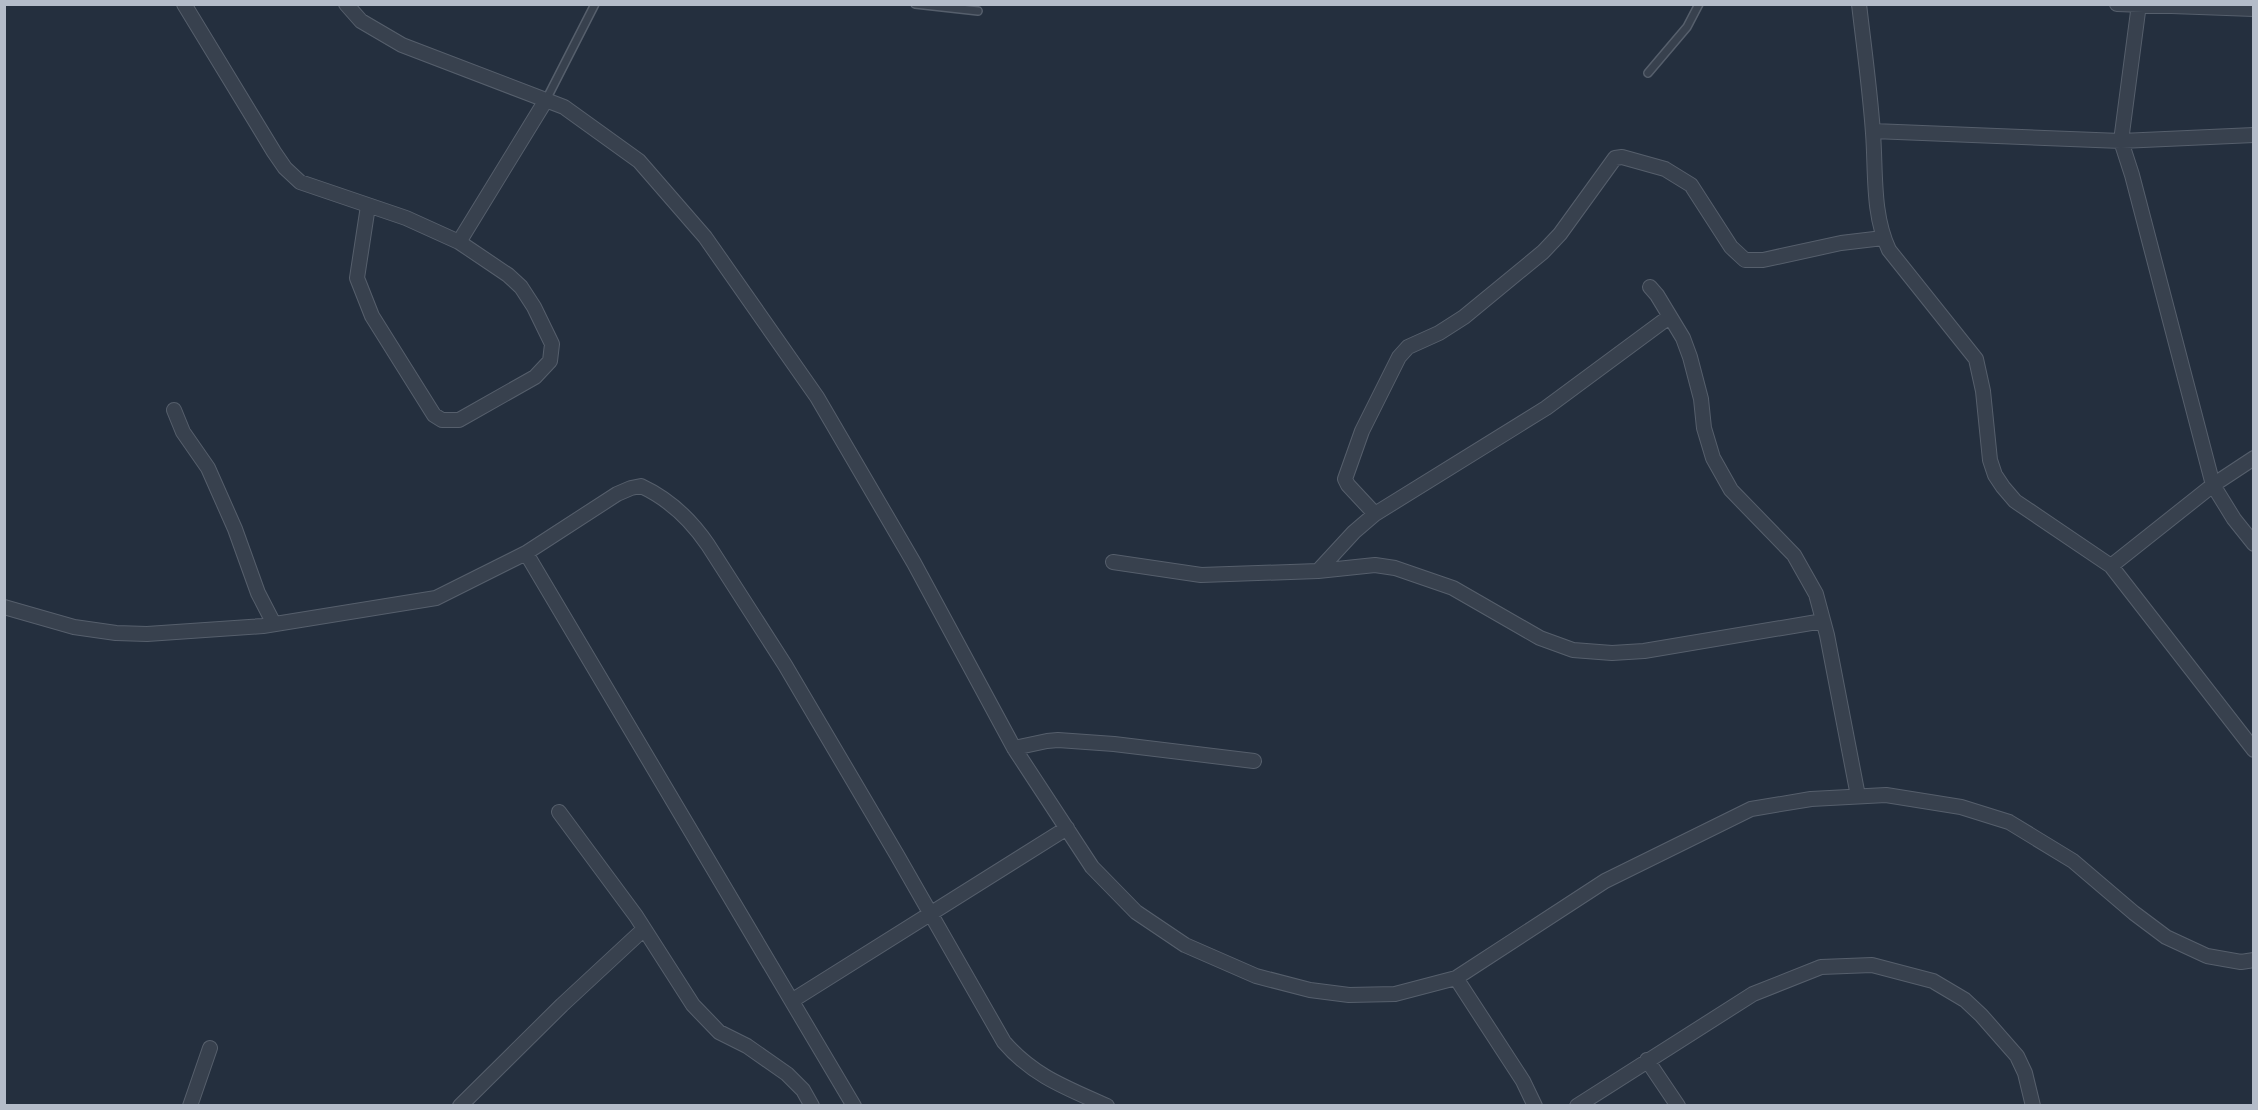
<svg xmlns="http://www.w3.org/2000/svg" width="2258" height="1110" font-family="'Sofia Sans Condensed',sans-serif">
  <style>
    .lines { fill: none; stroke-linecap: round; stroke-linejoin: round }
    .lane-casing { stroke: #565f6c; stroke-width: 10 }
    .street-casing { stroke: #565f6c; stroke-width: 16 }
    .lane { stroke: #38414e; stroke-width: 7 }
    .street { stroke: #38414e; stroke-width: 14 }
  </style>
  <rect width="100%" height="100%" fill="#242f3e"/>
  <g class="lines">
    <g class="lane-casing">
      <path id="lane" d="M915 4 978 11
        M1648 73 1687 27 1699 4
        M546 100 595 4"/>
    </g>
    <g class="street-casing">
      <path id="street" d="M184 4 274 152 285 168 300 182 406 218 459 242 508 275 521 287 534 307 552 344 550 361 535 377 459 420H442L434 415 372 316 357 278 368 206
        M346 4 361 21 402 45 564 107 639 161 705 237 817 397 914 563 1014 748 1092 867 1136 912 1185 945 1256 976 1310 990 1349 995 1395 994 1456 978 1605 881 1751 809 1811 799 1886 795 1961 807 2009 822 2073 861 2134 913 2166 937 2207 956 2241 962 2254 960
        M1859 4C1864 47 1870 90 1873 133 1876 172 1872 214 1889 250L1976 359 1983 391 1990 460 1995 475 2003 487 2015 501 2111 566 2254 750
        M2117 4 2254 9
        M2139 4 2121 141 2132 175 2213 485 2234 519 2254 544
        M1873 131 2121 141 2254 135
        M459 242 546 100
        M1650 287 1657 295 1683 338 1690 357 1701 399 1704 428 1713 458 1731 490 1794 555 1816 594 1827 635 1858 796
        M174 410 183 432 208 468 235 529 258 593 274 624
        M1375 514 1348 485 1345 479 1362 431 1399 357 1408 347 1439 333 1464 317 1543 252 1560 234 1615 158 1622 157 1665 169 1691 185 1731 247 1745 260H1763L1841 243 1883 238
        M526 553 854 1106
        M1113 562 1201 575 1318 571 1375 565 1395 568 1453 588 1540 638 1573 650 1612 653 1644 651 1823 621
        M2111 566 2213 485 2254 458
        M1318 571 1354 532 1375 514 1546 408 1669 317
        M4 607 74 627 116 633 147 634 263 626 436 598 526 553 617 494 631 488 641 486C669 499 691 520 708 545L785 665 897 855 1004 1042C1033 1076 1067 1088 1107 1106
        M1014 748 1047 741 1058 740 1114 744 1254 761
        M559 812 636 916 693 1005 719 1032 747 1046 787 1074 803 1090 812 1106
        M1456 978 1523 1081 1535 1106
        M793 1000 1067 828
        M1647 1060 1678 1106
        M190 1106 210 1048
        M460 1106 562 1005 644 929
        M1577 1106 1753 994 1821 967 1872 965 1933 981 1965 1000 1981 1015 2017 1056 2025 1073 2033 1106"/>
    </g>
    <use href="#lane" class="lane"/>
    <use href="#street" class="street"/>
  </g>
  <rect width="2258" height="1110" fill="none" stroke="#b4bcc9" stroke-width="12"/>
</svg>
